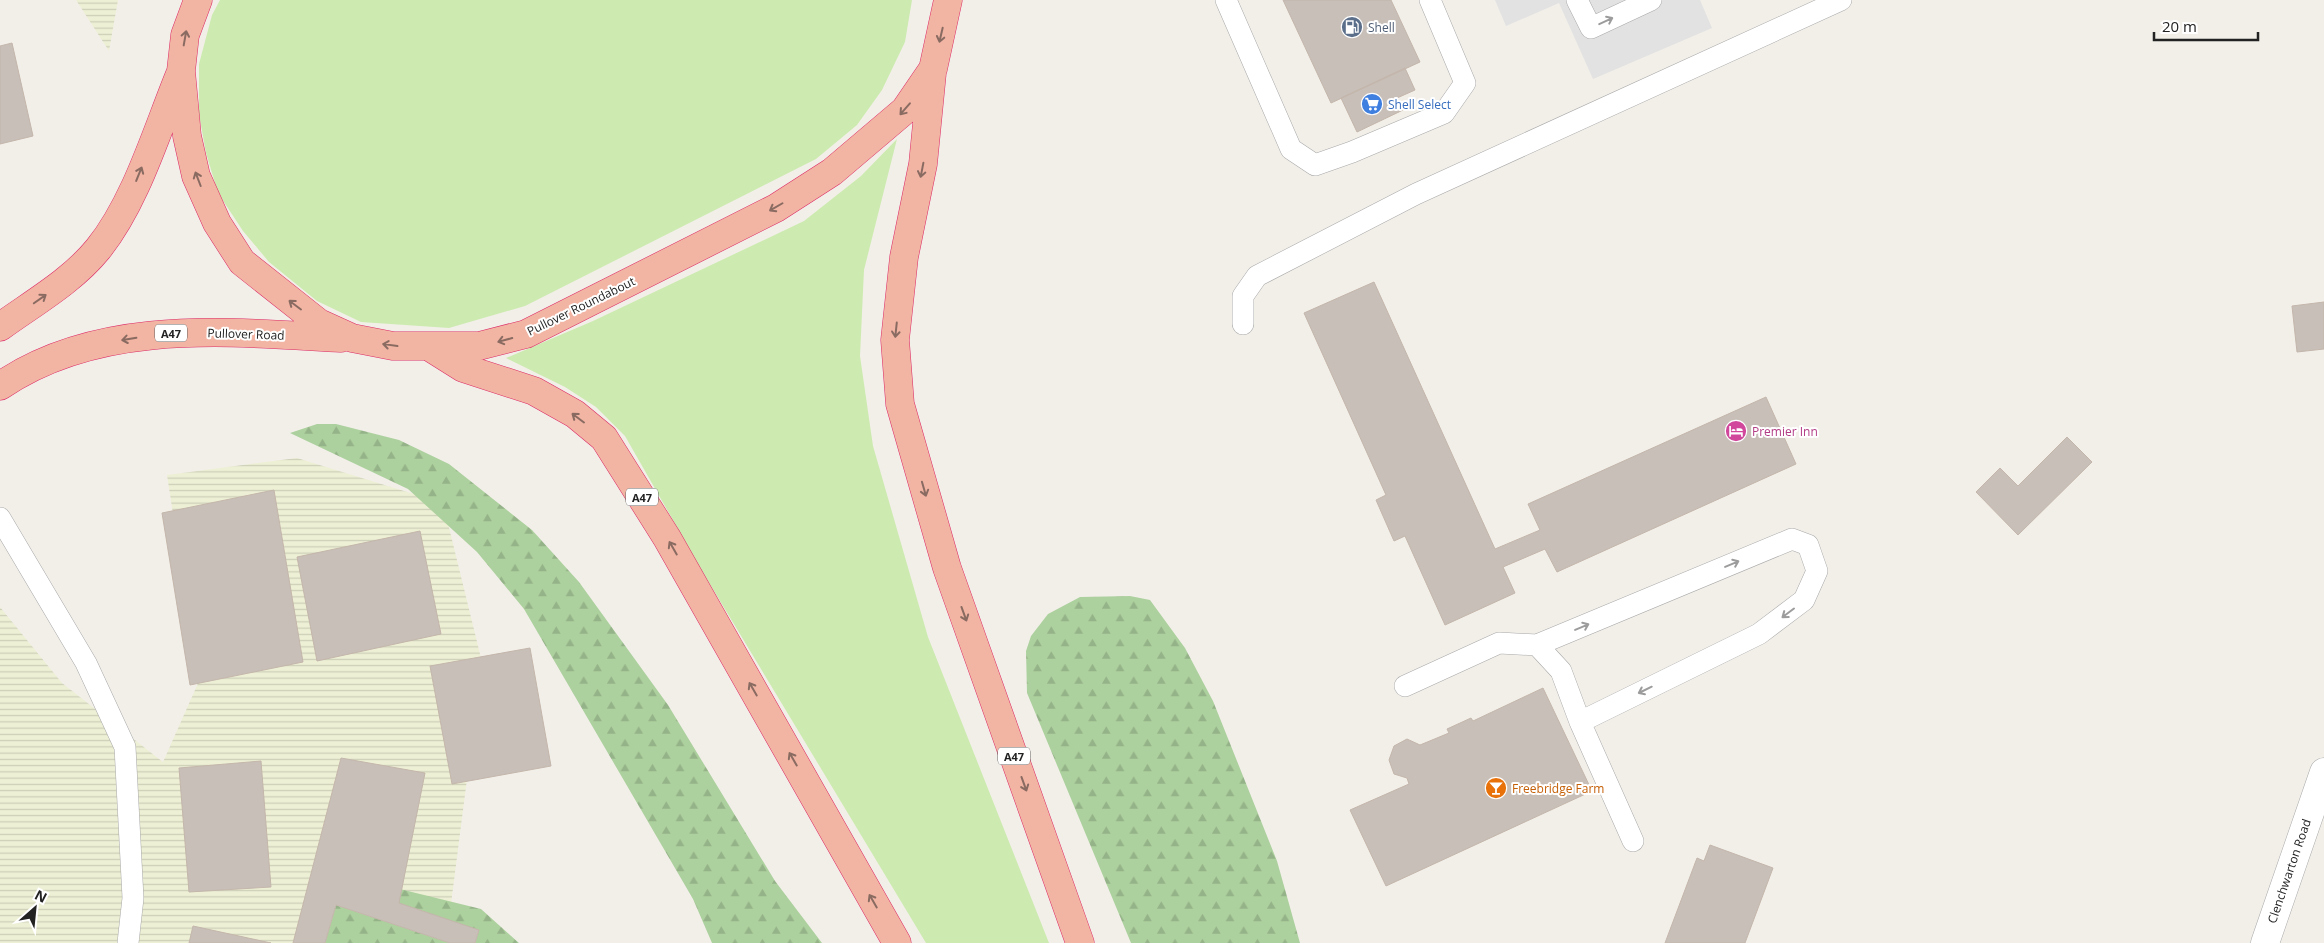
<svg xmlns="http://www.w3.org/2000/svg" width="2324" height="943" font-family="'Open Sans',sans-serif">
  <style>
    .farmland { fill: url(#farmland-rules) }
    .grass { fill: #cdebb0 }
    .forest { fill: url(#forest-firs) }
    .parking { fill: #e2e2e2 }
    .building { fill: #c7bfb8; stroke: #c4b6ab }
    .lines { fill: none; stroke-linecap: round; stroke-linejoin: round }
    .service-casing { stroke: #a9a9a9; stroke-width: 22 }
    .tertiary-casing { stroke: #a9a9a9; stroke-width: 29 }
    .trunk-casing { stroke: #dc2a67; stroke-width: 29 }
    .service { stroke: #fff; stroke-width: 21 }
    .tertiary { stroke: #fff; stroke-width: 28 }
    .trunk { stroke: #f2b4a3; stroke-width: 28 }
    .oneway { stroke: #9c9c9c }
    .oneway2 { stroke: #8a6b62 }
    .labels { text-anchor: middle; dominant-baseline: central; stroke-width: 4; stroke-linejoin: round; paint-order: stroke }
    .shield { fill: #fff; stroke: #646464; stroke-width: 1 }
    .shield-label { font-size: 11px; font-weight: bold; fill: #222 }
    .service-label { font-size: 12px; fill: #4e5e75; stroke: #fff; text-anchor: start }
    .shop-label { font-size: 12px; fill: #366cbe; stroke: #fff; text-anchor: start }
    .street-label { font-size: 12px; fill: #222; stroke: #fff }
    .hotel-label { font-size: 12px; fill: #b23c85; stroke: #fff; text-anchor: start }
    .food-label { font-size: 12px; fill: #c56008; stroke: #fff; text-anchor: start }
  </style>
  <defs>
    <pattern id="farmland-rules" width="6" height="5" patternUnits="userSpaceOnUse" patternTransform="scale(1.25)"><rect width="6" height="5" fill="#eef0d5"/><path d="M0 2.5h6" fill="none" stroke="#ccceb7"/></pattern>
    <pattern id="forest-firs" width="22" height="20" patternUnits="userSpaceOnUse" patternTransform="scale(1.25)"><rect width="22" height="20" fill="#add19e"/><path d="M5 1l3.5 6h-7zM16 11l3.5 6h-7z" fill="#95b388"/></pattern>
  </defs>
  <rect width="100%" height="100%" fill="#f2efe9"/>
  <path class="farmland" d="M76 0H118L109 51Z
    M297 458 443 503 482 662 446 943H0V607L62 683 163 762 199 681 167 475Z"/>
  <path class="grass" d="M220 0H912L905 42 882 90 857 125 816 159 525 306 449 328 361 322 317 301 269 262 243 231 218 193 206 153 199 114V64L212 15Z
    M897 139 864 270 860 356 873 446 928 637 1049 943H926L702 571 625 436 596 407 565 387 506 358 593 321 804 221 861 176Z"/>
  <path class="forest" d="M317 424H336L399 440 449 464 532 530 579 582 668 705 775 881 822 943H712L693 899 524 609 477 552 408 489 290 433Z
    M1130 596 1150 600 1185 648 1213 701 1277 861 1300 943H1131L1027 693 1026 651 1031 636 1048 614 1080 597Z
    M355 878 481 909 519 943H475L479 930 335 902Z
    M336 905 450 943H325Z"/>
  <path class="parking" d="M1495 0H1700L1712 28 1593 79 1559 3 1506 26Z"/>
  <path class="building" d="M1283 0H1391L1420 62 1331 103Z
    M12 43 33 136 0 144V46Z
    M1405 68 1415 90 1397 98 1403 110 1357 132 1341 98Z
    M1374 282 1495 549 1540 530 1528 504 1766 397 1796 464 1557 572 1545 549 1503 567 1515 593 1445 625 1405 536 1394 541 1376 500 1386 495 1304 313Z
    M2324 302V349L2297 352 2292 306Z
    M2067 437 2092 462 2018 535 1976 492 2000 468 2018 486Z
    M274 490 303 662 190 685 162 513Z
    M420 531 441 634 317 661 297 557Z
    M530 648 551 766 452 784 430 666Z
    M1543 688 1592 791 1386 886 1350 810 1409 784 1407 778 1394 774 1389 760 1394 746 1407 739 1420 745 1449 733 1447 729 1471 718 1473 721Z
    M341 758 425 773 399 903 479 930 475 943H450L336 905 325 943H293Z
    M261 761 271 887 189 892 179 768Z
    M1710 845 1773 868 1745 943H1665L1697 858 1704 861Z
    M193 926 271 943H189Z"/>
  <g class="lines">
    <g class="service-casing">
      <path id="service" d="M1226 0 1291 149 1315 165 1352 152 1444 113 1465 83 1430 0
        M1577 0 1591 28 1651 0
        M1243 324V296L1257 276 1416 194 1841 0
        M0 518 86 663 125 747 133 898 128 943
        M1537 645 1792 539 1808 545 1817 571 1804 600 1759 634 1580 722
        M1405 686 1499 643 1537 645 1561 671 1580 722 1633 841"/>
    </g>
    <g class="tertiary-casing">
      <path id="tertiary" d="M2265 943 2324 772"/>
    </g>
    <g class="trunk-casing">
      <path id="trunk" d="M198 0 185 35 181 71 187 136 196 176 217 223 242 262 319 323 352 338 393 346H479L526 334 776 208 832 172 905 110 933 69 948 0
        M932 73 923 164 904 257 895 340 900 404 947 568 1080 943
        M0 327C33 303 72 281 98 249 136 202 157 130 180 74
        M428 346 463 368 534 391 575 414 604 438 667 538 897 943
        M0 386C99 318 228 332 341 338"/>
    </g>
    <use href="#service" class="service"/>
    <use href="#tertiary" class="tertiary"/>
    <use href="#trunk" class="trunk"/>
  </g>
  <defs><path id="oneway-shaft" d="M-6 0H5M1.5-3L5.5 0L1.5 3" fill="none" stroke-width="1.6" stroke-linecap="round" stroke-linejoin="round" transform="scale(1.25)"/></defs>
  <g class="oneway">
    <use href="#oneway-shaft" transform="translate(1606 21) rotate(-25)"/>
    <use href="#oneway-shaft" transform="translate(1732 564) rotate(-23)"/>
    <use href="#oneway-shaft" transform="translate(1788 613) rotate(143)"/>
    <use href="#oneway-shaft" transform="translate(1582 627) rotate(-23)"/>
    <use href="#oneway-shaft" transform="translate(1645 690) rotate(154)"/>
  </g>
  <g class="oneway2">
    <use href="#oneway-shaft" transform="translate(941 35) rotate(103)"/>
    <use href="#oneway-shaft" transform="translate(185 38) rotate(-80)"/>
    <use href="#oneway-shaft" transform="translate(905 109) rotate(131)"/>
    <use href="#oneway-shaft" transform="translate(922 170) rotate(101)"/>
    <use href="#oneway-shaft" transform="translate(139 174) rotate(-68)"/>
    <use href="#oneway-shaft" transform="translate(198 179) rotate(-111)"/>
    <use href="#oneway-shaft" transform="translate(776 207) rotate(150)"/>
    <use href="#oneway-shaft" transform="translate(40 299) rotate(-35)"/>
    <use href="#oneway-shaft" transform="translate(295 305) rotate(-143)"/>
    <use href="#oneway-shaft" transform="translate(896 330) rotate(96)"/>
    <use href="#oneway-shaft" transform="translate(129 339) rotate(171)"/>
    <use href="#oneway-shaft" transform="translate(505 340) rotate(165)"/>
    <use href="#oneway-shaft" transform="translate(390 345) rotate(-172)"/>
    <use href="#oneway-shaft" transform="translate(578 418) rotate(-143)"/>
    <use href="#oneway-shaft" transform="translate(924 489) rotate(74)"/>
    <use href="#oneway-shaft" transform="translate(673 548) rotate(-120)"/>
    <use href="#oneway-shaft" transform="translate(964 614) rotate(70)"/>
    <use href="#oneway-shaft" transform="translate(753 689) rotate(-120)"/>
    <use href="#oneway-shaft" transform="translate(793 759) rotate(-120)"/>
    <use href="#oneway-shaft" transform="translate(1024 784) rotate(70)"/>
    <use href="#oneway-shaft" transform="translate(873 901) rotate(-120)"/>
  </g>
  <defs>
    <g id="fuel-disc" transform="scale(1.125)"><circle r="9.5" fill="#5c6f8a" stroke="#fff"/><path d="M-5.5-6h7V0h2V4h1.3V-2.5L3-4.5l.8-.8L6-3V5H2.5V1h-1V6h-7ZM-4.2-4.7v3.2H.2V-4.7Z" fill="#fff"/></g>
    <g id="supermarket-disc" transform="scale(1.125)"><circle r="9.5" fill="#3f7fe0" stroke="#fff"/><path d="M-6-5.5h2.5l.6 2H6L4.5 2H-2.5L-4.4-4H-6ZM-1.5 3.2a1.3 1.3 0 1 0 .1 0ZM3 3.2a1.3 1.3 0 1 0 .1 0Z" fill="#fff"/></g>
    <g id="hotel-disc" transform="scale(1.125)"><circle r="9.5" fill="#d1479c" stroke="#fff"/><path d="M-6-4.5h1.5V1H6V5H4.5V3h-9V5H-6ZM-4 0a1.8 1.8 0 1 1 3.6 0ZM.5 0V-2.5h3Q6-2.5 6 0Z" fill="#fff"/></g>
    <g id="bar-disc" transform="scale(1.125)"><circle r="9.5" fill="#e8710a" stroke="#fff"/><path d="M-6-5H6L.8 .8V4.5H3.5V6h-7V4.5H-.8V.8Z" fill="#fff"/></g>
  </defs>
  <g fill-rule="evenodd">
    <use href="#fuel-disc" x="1352" y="27"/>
    <use href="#supermarket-disc" x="1372" y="104"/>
    <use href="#hotel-disc" x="1736" y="431"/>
    <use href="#bar-disc" x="1496" y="788"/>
  </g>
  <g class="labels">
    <g class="shield">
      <rect x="155" y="324.5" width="32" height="17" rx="4"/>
      <rect x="626" y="488.5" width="32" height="17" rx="4"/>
      <rect x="998" y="747.5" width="32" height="17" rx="4"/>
    </g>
    <g class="shield-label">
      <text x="171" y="333">A47</text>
      <text x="642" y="497">A47</text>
      <text x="1014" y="756">A47</text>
    </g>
    <g class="service-label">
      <text x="1368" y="27">Shell</text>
    </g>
    <g class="shop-label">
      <text x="1388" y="104">Shell Select</text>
    </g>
    <g class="street-label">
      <text transform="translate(581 306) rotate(-26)">Pullover Roundabout</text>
      <text transform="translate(246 334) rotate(2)">Pullover Road</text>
      <text transform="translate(2289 871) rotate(-71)">Clenchwarton Road</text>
    </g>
    <g class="hotel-label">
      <text x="1752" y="431">Premier Inn</text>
    </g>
    <g class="food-label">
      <text x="1512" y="788">Freebridge Farm</text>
    </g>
  </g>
  <g transform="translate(35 908) rotate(27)" stroke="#ffffff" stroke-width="4" paint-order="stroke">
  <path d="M0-4L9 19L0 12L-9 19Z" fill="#222222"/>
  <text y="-8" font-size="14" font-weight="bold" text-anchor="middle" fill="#222222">N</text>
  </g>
  <path d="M2154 32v8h104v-8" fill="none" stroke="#222222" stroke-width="2.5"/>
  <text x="2162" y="32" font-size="15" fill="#222222" stroke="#ffffff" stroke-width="4" paint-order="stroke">20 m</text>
</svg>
